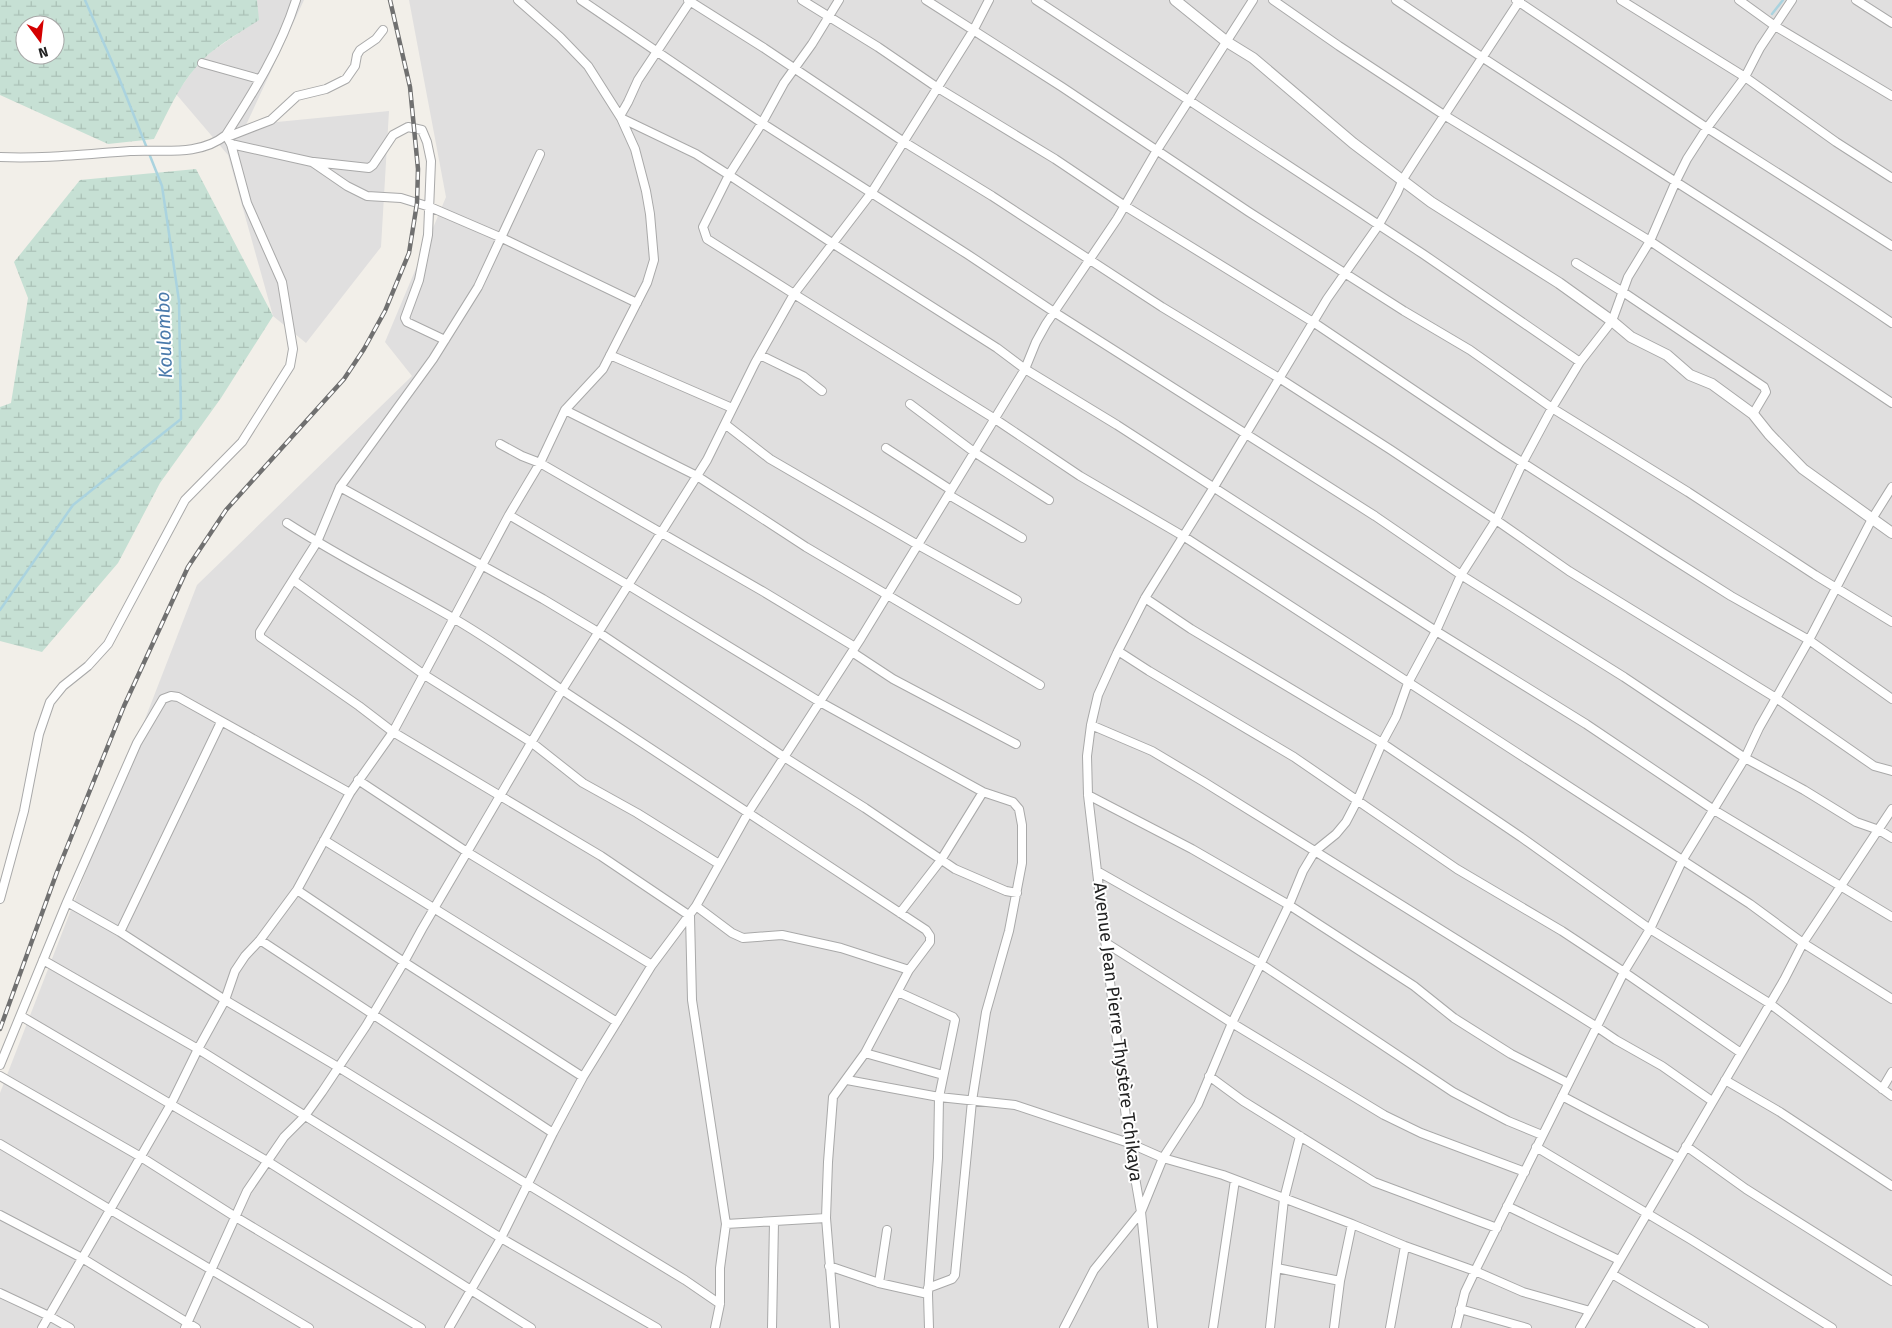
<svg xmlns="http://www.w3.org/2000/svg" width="1892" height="1328" font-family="'Fira Sans',sans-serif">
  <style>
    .residential { fill: #e0dfdf }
    .wetland { fill: url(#wetland-marsh); fill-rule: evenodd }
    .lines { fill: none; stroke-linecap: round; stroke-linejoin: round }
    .stream { stroke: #aad3df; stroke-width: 2.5 }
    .minor-casing { stroke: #a9a9a9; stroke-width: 10 }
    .tertiary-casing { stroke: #a9a9a9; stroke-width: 12 }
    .minor { stroke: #fff; stroke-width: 8 }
    .tertiary { stroke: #fff; stroke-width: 10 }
    .rail-casing { stroke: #707070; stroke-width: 4.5 }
    .rail { stroke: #fff; stroke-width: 2.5; stroke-dasharray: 8; stroke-linecap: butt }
    .labels { text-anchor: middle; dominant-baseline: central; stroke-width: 4; stroke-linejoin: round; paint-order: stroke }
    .street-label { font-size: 18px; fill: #222; stroke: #fff }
    .water-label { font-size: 19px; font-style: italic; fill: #4a7aab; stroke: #fff }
  </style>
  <defs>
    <pattern id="wetland-marsh" width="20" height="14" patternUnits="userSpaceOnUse" patternTransform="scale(1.25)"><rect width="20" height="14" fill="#c6e0d4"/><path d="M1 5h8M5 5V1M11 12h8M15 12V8" fill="none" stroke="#aac0b6"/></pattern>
  </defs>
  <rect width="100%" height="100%" fill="#f2efe9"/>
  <path class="residential" d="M257 0H304L246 125 389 111 381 247 306 343 273 316 228 155 176 94 197 65 211 52 258 20Z
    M409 0H1892V1328H0V1093L197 585 412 376 385 342 446 197Z"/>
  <path class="wetland" d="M0 0H257L259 20C238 34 213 47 197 66 178 87 167 114 154 139L108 144 0 95ZM25 25H55V55H25Z
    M196 169 273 316 221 398 160 483 118 563 42 652 0 641V407L11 403 28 298 14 262 80 180Z"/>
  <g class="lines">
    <path class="stream" d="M1772 14 1783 0
      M0 610 73 505 181 419 179 301 162 186 119 78 85 0"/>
    <g class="minor-casing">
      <path id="minor" d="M581 0 762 123 967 254 1054 312 1375 516 1461 575 1624 677 1745 758 1804 790 1856 822 1879 830 1892 838
        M688 0 764 48 904 142 992 196 1162 307 1279 378 1391 450 1496 520 1569 571 1776 698 1874 766 1892 771
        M802 0 878 47 938 88 1055 159 1125 206 1313 322 1500 448 1663 553 1731 596 1809 640 1892 699
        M926 0 1062 87 1249 212 1404 311 1470 350 1552 408 1688 492 1815 575 1892 622
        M989 0 973 31 872 192 794 294 995 419 1080 476 1183 536 1750 904 1803 943 1892 999
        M1036 0 1423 254 1580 362
        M1273 0 1339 46 1444 115 1650 241 1892 403
        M1396 0C1559 111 1729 212 1892 323
        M1516 0 1707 128 1892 246
        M1621 0 1745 77 1836 142 1892 178
        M1739 0 1775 26 1892 96
        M1856 0 1892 23
        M202 63 259 79
        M620 116 628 102 638 80 691 0
        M621 118 696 154 729 175 832 243 997 348 1025 369 1117 425 1436 631 1586 724 1714 810 1892 917
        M227 137 271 120 297 96 326 89 346 79 355 66 357 55 360 50 376 39 383 30
        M231 144 312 162 347 186 367 196 401 198 430 207 502 238 637 303
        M540 154 478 287 433 359 340 487 317 542 260 632V637L359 706 393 732 601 856 690 916 692 1000 726 1224 720 1268V1304L715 1328
        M0 157C43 159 86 154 130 151 161 149 199 157 226 135 253 93 281 48 296 0
        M314 162 369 168 373 165 393 135 408 127 422 130 427 142 431 161 428 235 419 280 405 318 407 322 445 340
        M1576 263 1623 292 1764 387 1766 392 1753 414
        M610 355 732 408
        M760 355 803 376 822 391
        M910 404 974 452 1049 500
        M565 410 697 476 806 547 1040 685
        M725 424 770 459 918 545 1017 600
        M500 444 522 456 540 463 764 592 855 647
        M886 448 951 490
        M340 487 543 599 598 632 784 757 865 808 955 869 1006 891 1017 893
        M949 495 1022 538
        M509 515 628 585 820 702 983 792 1013 802 1019 809 1022 825V863L1009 931 986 1012 972 1101 955 1275 952 1279 928 1288
        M293 580 423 674 531 742 583 783 637 813 719 864
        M1145 598 1191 629 1382 743 1521 837 1650 929 1769 1003 1892 1096
        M1118 651 1149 671 1294 757 1457 869 1562 931 1624 972 1741 1053
        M852 652 893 679 1016 744
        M1091 725 1152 751 1204 782 1597 1027 1616 1040 1662 1066 1712 1101
        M358 780 467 852 652 965
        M1088 795 1192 849 1289 905 1414 986 1454 1018 1511 1054 1568 1083
        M324 840 617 1022
        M1097 871 1261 964 1453 1092 1508 1121 1542 1135
        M297 890 404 962 583 1077
        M0 899 24 811 39 734 50 702 63 686 88 666 108 644 185 500 242 442 290 366 293 349 282 282 247 203 231 144 226 135
        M67 902 120 932 225 1000 338 1067 527 1184 685 1280 720 1304
        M696 906 732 933 743 938 782 935 841 948 909 970
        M900 913 941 860 983 792
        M120 932 221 722
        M260 940 553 1133
        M1106 943 1232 1023 1384 1115 1421 1133 1525 1172
        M43 960 198 1049 501 1238 657 1328
        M898 992 953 1017 955 1020 939 1097 938 1158 928 1294 929 1328
        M21 1016 267 1161 531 1328
        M865 1053 943 1075
        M0 1065 67 902 137 743 163 699 171 696 178 697 350 793
        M0 1076 141 1157 234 1216 421 1328
        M1209 1076 1243 1101 1374 1182 1497 1228
        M847 1080 939 1097 1015 1105 1129 1143 1163 1158 1223 1175 1352 1224 1405 1246 1475 1271 1523 1292 1590 1311
        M1725 1080 1780 1112 1892 1186
        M1882 1089 1892 1072
        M1562 1096 1679 1158
        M0 1144 309 1328
        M1686 1146 1746 1189 1892 1281
        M1536 1147 1690 1239 1832 1328
        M1507 1206 1619 1260
        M0 1215 82 1258 196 1328
        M726 1224 826 1218
        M829 1266 879 1283 928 1294
        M1277 1268 1340 1281
        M1612 1274 1704 1328
        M879 1283 887 1230
        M0 1293 49 1316 70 1328
        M1460 1309 1527 1328
        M42 1328 171 1104 198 1049 225 1000 235 971 245 956 260 940 297 890 350 793 393 732 509 515 540 463 565 410 603 369 647 283 654 260 650 214 646 191 635 149 621 118 588 66 560 37 518 0
        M185 1328 247 1191 284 1137 304 1117 322 1092 366 1026 404 962 422 929 562 690C526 665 491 640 453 618 398 586 341 558 287 523
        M449 1328 501 1238 553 1133 583 1077 652 965 696 906 748 813 861 638 1025 369 1036 342 1046 324 1117 219 1157 150 1253 0
        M772 1328 774 1222
        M835 1328 826 1218 828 1162 833 1097 865 1053 909 970 930 942V936L926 930 562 690 707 460 755 363 794 294 707 239 703 227 729 175 762 123 784 83 812 44 839 0
        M1064 1328 1094 1270 1141 1212 1163 1158 1198 1104 1232 1023 1289 905 1303 871 1315 851 1336 834 1346 822 1358 799 1382 743 1396 717 1408 683 1436 631 1461 575 1496 520 1523 462 1552 408 1580 362 1612 321 1628 277 1650 241 1676 181 1687 159 1707 128 1745 77 1760 48 1792 0
        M1153 1328 1141 1212 1129 1143 1088 795 1087 756 1091 725 1098 695 1118 651 1145 598 1214 487 1327 299 1378 226 1397 193 1403 179 1419 154 1520 0
        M1213 1328 1235 1180
        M1270 1328 1284 1199 1300 1136
        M1334 1328 1340 1281 1352 1224
        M1390 1328 1405 1246
        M1456 1328 1465 1292 1475 1271 1624 972 1650 929 1682 861 1745 758 1759 728 1809 640 1872 519 1892 487
        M1580 1328 1784 980 1803 943 1892 809"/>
    </g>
    <g class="tertiary-casing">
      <path id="tertiary" d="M1175 0 1227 42 1253 58 1353 143 1431 202 1559 283 1612 321 1631 337 1667 355 1690 375 1712 384 1753 414 1769 434 1803 469 1892 533"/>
    </g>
    <use href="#minor" class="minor"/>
    <use href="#tertiary" class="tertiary"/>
    <g class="rail-casing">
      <path id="rail" d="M0 1029 57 872 124 706 188 567 226 510 344 379 364 349 385 311 409 253 417 203 418 169 410 87 390 0"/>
    </g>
    <use href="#rail" class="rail"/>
  </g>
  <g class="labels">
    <g class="street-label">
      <text transform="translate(1118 1032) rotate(83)">Avenue Jean Pierre Thystère Tchikaya</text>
    </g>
    <g class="water-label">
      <text transform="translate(164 335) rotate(-92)">Koulombo</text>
    </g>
  </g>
  <g transform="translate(40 40) rotate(165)"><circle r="24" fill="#ffffff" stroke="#a7a7a7"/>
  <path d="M0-4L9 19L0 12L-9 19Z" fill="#d40000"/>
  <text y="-8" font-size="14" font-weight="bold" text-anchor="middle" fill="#222222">N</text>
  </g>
</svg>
